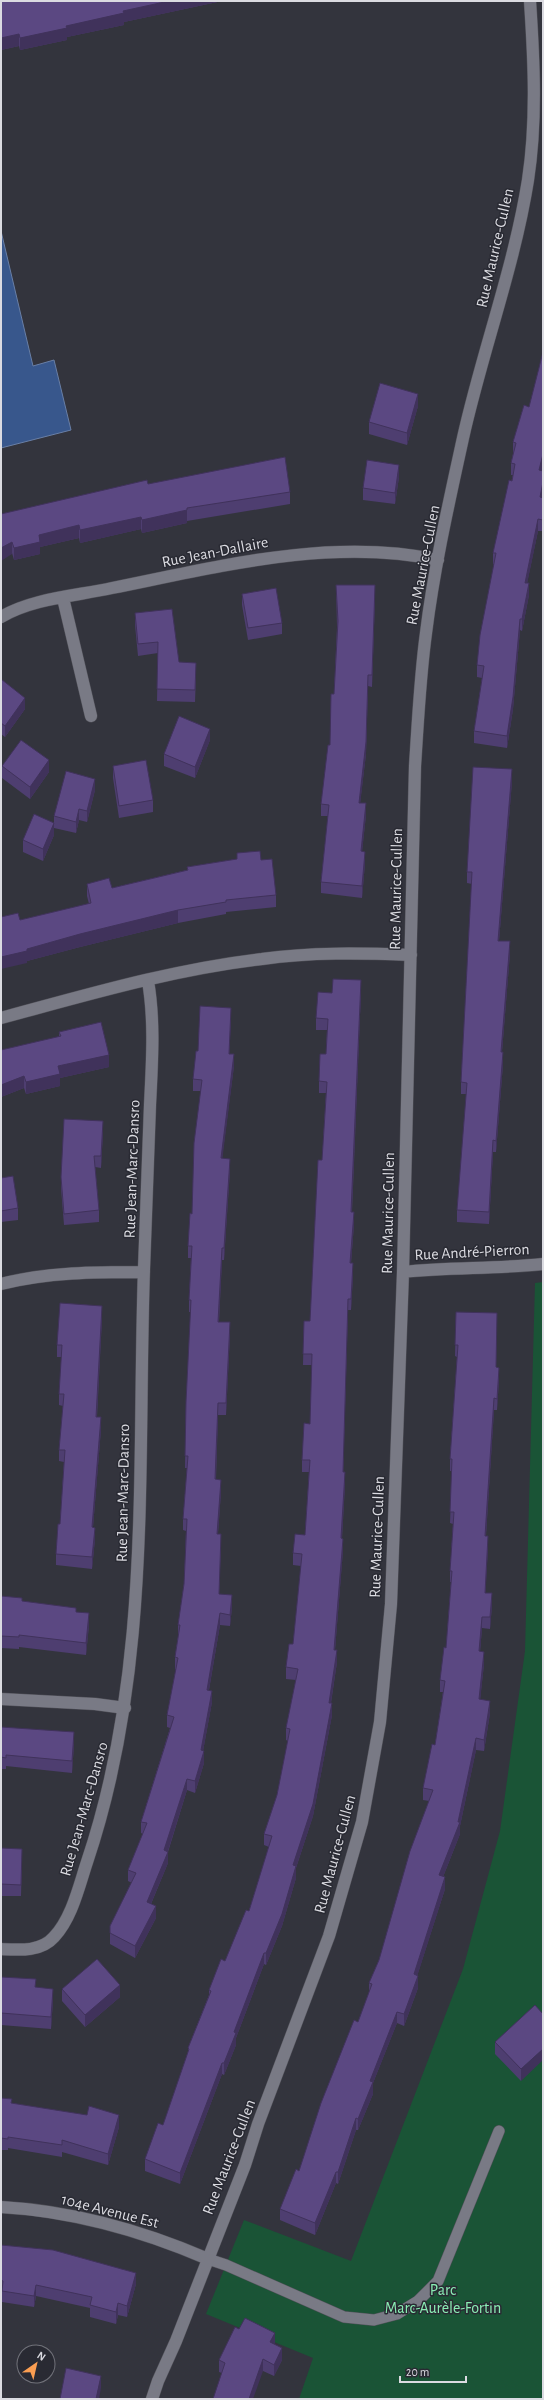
<svg xmlns="http://www.w3.org/2000/svg" width="544" height="2400" font-family="'Alegreya Sans',sans-serif">
  <style>
    .green { fill: #1a5436 }
    .water { fill: #38578c; stroke: #697fa6 }
    .lines { fill: none; stroke-linecap: round; stroke-linejoin: round }
    .service-casing { stroke: #515159; stroke-width: 12 }
    .minor-casing { stroke: #515159; stroke-width: 13 }
    .service { stroke: #797a85; stroke-width: 11 }
    .minor { stroke: #797a85; stroke-width: 12 }
    .wall { fill: #4e3e70 }
    .shaded-wall { fill: #40325b }
    .building { fill: #5b4882; stroke: #40325b }
    .labels { text-anchor: middle; dominant-baseline: central; stroke-width: 3; stroke-linejoin: round; paint-order: stroke }
    .street-label { font-size: 16px; fill: #dbdbe1; stroke: #292a33 }
    .park-label { font-size: 16px; fill: #8aedb4; stroke: #292a33 }
  </style>
  <rect width="100%" height="100%" fill="#33343d"/>
  <path class="green" d="M543 1282V2399H299L313 2358 206 2314 244 2220 351 2261 463 1969 500 1831 525 1651 535 1283Z"/>
  <path class="water" d="M1 231 33 366 54 360 71 430 1 448Z"/>
  <g class="lines">
    <g class="service-casing">
      <path id="service" d="M208 2259 226 2265 344 2317 374 2320 397 2314 418 2301 438 2281 499 2131"/>
    </g>
    <g class="minor-casing">
      <path id="minor" d="M63 598 91 716
        M1 617C33 598 76 596 112 588 217 567 331 537 438 560
        M1 1018C86 995 174 969 262 959 311 952 361 953 411 955
        M403 1272C449 1267 496 1269 543 1264
        M1 1284C48 1272 96 1272 144 1272
        M1 1699 95 1704 125 1708
        M1 1949C19 1950 41 1952 54 1937 72 1918 79 1886 87 1862 152 1669 137 1470 144 1269 146 1214 148 1160 150 1105 152 1063 155 1022 148 981
        M1 2207C72 2211 143 2231 208 2259
        M152 2399 158 2381 176 2341 245 2165 258 2124 329 1936 362 1822 380 1722 391 1604 403 1272 415 766C418 721 420 677 426 633 434 568 449 502 463 438 482 352 514 268 528 180 537 121 534 61 530 1"/>
    </g>
    <use href="#service" class="service"/>
    <use href="#minor" class="minor"/>
  </g>
  <path class="wall" d="M1 1H222L124 22V25L67 37V40L20 50 19 46 1 50Z
    M524 405 542 470 543 471V494L542 498H543V531H538L527 583 529 595 522 631 520 630 513 709 507 748 474 743V731L482 678 477 677V665L494 564H493V553L513 475H511V463L513 454V442Z
    M418 406 407 445 369 434V422Z
    M399 477 395 504 363 500V488Z
    M148 484 290 492V504L187 521V523L142 533 141 529 80 543 79 538 40 547V554L14 560 1 514Z
    M336 585 375 597 372 687 368 686 366 754 360 803 366 815 362 851 365 863 362 898 321 893V882L328 816H321V804L330 745 334 694 337 627Z
    M242 594 282 623V634L248 640 242 605Z
    M135 613 179 662 196 675 195 702 157 701 158 653 138 656 135 625Z
    M1 679 25 709 5 737 1 734Z
    M210 740 195 778 164 766V754Z
    M2 766 49 772 30 799 2 778Z
    M113 766 153 800V812L119 818 113 778Z
    M512 781 499 941 510 953 502 1052 503 1064 496 1152H493L489 1224 457 1222V1210L467 1094H461V1082L472 884 467 883V872Z
    M95 790 87 822 79 820 76 833 54 828V816Z
    M54 835 43 861 23 852V840Z
    M237 853 261 860 276 895V907L226 912V914L178 923 80 947 27 961V963L20 920 89 904 87 896V884L112 888 187 870V867L237 859Z
    M361 992 352 1212 354 1224 351 1263 353 1275 351 1310H348L343 1472 345 1484 342 1539 343 1550 335 1650 337 1662 331 1703 332 1715 313 1816 296 1868V1878L282 1926 266 1965 264 1964 236 2038V2045L224 2075 222 2074 180 2184 145 2171V2159L163 2125 188 2054V2048L209 1995V1990L225 1961 249 1911 269 1847 264 1845V1834L277 1795 288 1741 286 1740V1728L296 1680 286 1679V1667L293 1644 301 1566 293 1565V1553L305 1535 309 1472H302V1460L310 1424 312 1365H303L304 1321H310L322 1160 326 1093H319V1081L326 1054 327 1030H316V1018L332 993Z
    M231 1019 229 1054 234 1066 222 1158 230 1170 224 1260H222L219 1322 230 1334 226 1415H218L216 1479 221 1492 218 1534 221 1546 219 1594 232 1607 230 1626 220 1625 209 1690 212 1702 203 1751 204 1763 195 1793 187 1790 168 1852V1863L151 1904 156 1918 135 1958 110 1944V1926L132 1883 128 1881V1870L143 1834 141 1833V1822L170 1728 167 1727V1715L176 1669H175V1657L178 1637V1625L184 1584 186 1531 183 1530V1519L187 1468H185L186 1402 191 1312H189V1300L191 1258H188V1246L192 1214 201 1091H193V1079L198 1051Z
    M59 1032 109 1067 60 1078V1086L26 1094 24 1088 1 1097 59 1037Z
    M103 1132 101 1168 95 1167 99 1210V1222L64 1225 61 1188V1177Z
    M1 1178 18 1208V1220L1 1222Z
    M456 1312 496 1367 499 1379 497 1410H494L486 1536 488 1548 485 1593 492 1605 490 1629 482 1628 480 1652 484 1664 480 1700 490 1713 484 1751 476 1750 460 1826V1834L443 1877 445 1889 417 1976 418 1988 404 2026 397 2023 373 2083V2094L358 2130H356L338 2184 336 2183 315 2235 280 2220V2209L299 2171 369 1994V1983L379 1960 429 1801 423 1800V1788L435 1745 443 1692H440V1680L446 1648 451 1582H450V1571L453 1524 450 1523 452 1471H450V1459L457 1357 455 1356Z
    M102 1318 97 1417 101 1429 93 1527 95 1539 92 1569 56 1565V1554L60 1524 64 1462 59 1461V1450L63 1406 59 1405V1394L62 1357H57V1345Z
    M1 1596 22 1601 76 1612 89 1625 86 1655 19 1647V1649L1 1648Z
    M1 1727 74 1744 72 1773 6 1766V1769H1Z
    M1 1848 22 1860 21 1896H1Z
    M1 1977 36 1987 53 2000 51 2029 1 2025Z
    M62 1989 120 1997 85 2027 62 2001Z
    M535 2005 521 2081 495 2054V2042Z
    M1 2098 12 2103 119 2127 108 2165 62 2152V2157L8 2148V2150H1Z
    M1 2245 136 2284 127 2317 118 2315 116 2324 90 2317V2308L36 2296 34 2307 2 2302V2292H1Z
    M275 2345 282 2360 274 2376 263 2371 222 2373 219 2372V2360Z"/>
  <path class="shaded-wall" d="M169 1H222L124 22V25L67 37V40L20 50V38L123 11Z
    M19 34V46L1 50V38Z
    M418 394V406L407 445V433Z
    M543 454V466L539 481V470Z
    M399 465V477L395 504V493Z
    M543 482V494L540 509V497Z
    M187 510V523L142 533V520Z
    M141 517V529L80 543V530Z
    M538 519V531L525 594V583Z
    M79 525V538L40 547V554L14 560V548L39 535Z
    M12 542V554L1 561V548Z
    M529 583V595L522 631V619Z
    M375 585V597L372 687V675Z
    M520 619V630L513 709 507 748V736Z
    M368 675 366 754 359 814V803Z
    M25 698V709L5 737V726Z
    M210 729V740L195 778V767Z
    M49 760V772L30 799V787Z
    M512 769V781L498 953V941Z
    M95 779V790L87 822V811Z
    M366 803V815L361 863V851Z
    M79 809V820L76 833V822Z
    M54 823V835L43 861V849Z
    M365 852V863L362 898V886Z
    M178 910V923L80 947 27 961V963L1 969V957L27 949 80 934Z
    M510 941V953L501 1063V1052Z
    M361 980V992L351 1224V1212Z
    M231 1008V1019L229 1066V1054Z
    M503 1052V1064L496 1152V1141Z
    M234 1054V1066L221 1170V1158Z
    M109 1055V1067L60 1078V1086L26 1094V1082L58 1066Z
    M24 1076V1088L1 1097V1085Z
    M103 1121V1132L101 1168V1156Z
    M493 1140V1152L489 1224V1212Z
    M230 1159V1170L224 1260V1248Z
    M354 1212V1224L350 1275V1263Z
    M222 1248V1260L218 1333V1322Z
    M353 1263V1275L351 1310V1299Z
    M348 1299V1310L343 1484V1472Z
    M102 1306V1318L96 1428V1417Z
    M230 1322V1334L226 1415V1403Z
    M499 1368V1379L497 1410V1399Z
    M494 1398V1410L485 1548V1536Z
    M218 1403V1415L215 1491V1479Z
    M101 1417V1429L92 1539V1527Z
    M345 1472V1484L341 1550V1538Z
    M221 1480V1492L217 1545V1534Z
    M95 1528V1539L92 1569V1557Z
    M488 1536V1548L485 1604V1593Z
    M343 1539V1550L334 1662V1650Z
    M492 1593V1605L490 1629V1617Z
    M232 1595V1607L230 1626V1615Z
    M89 1613V1625L86 1655V1643Z
    M220 1613V1625L207 1701V1690Z
    M482 1617V1628L479 1663V1651Z
    M337 1650V1662L329 1715V1703Z
    M484 1652V1664L479 1711V1699Z
    M212 1691V1702L201 1762V1750Z
    M490 1701V1713L484 1751V1740Z
    M332 1703V1715L313 1816 296 1868V1878L282 1926 266 1965V1953L293 1865Z
    M74 1732V1744L72 1773V1761Z
    M476 1738V1750L460 1826V1834L439 1887V1875L458 1822Z
    M204 1751V1763L195 1793V1781Z
    M187 1779V1790L167 1854 168 1852V1863L147 1913V1902L164 1850Z
    M445 1877V1889L414 1986V1974Z
    M156 1906V1918L135 1958V1946Z
    M264 1953V1964L236 2038V2045L224 2075V2063L234 2032Z
    M418 1976V1988L404 2026V2014Z
    M120 1985V1997L85 2027V2015Z
    M53 1989V2000L51 2029V2017Z
    M397 2012V2023L373 2083V2094L358 2130V2119L370 2081Z
    M543 2049V2060L521 2081V2069Z
    M222 2063V2074L180 2184V2173Z
    M119 2115V2127L108 2165V2154Z
    M356 2118V2130L338 2184V2172Z
    M336 2172V2183L315 2235V2223Z
    M136 2273V2284L127 2317V2306Z
    M36 2285V2296L34 2307V2296Z
    M118 2303V2315L116 2324V2312Z
    M275 2333V2344L270 2342Z
    M282 2348V2360L274 2376V2365Z
    M263 2359V2371L253 2399H249Z
    M101 2376V2388L99 2399H96Z"/>
  <path class="building" d="M1 1H169L123 11 124 13 66 26 67 28 20 38 19 34 1 38Z
    M543 352V454L539 470 543 471V482L540 497 543 498V520L538 519 525 583H529L522 619H520L513 697 507 736 474 731 484 666 477 665 480 635 496 553H493L509 480 512 481 515 464 511 463 516 443 513 442 524 405 529 407Z
    M380 383 418 394 407 433 369 422Z
    M285 457 290 492 187 508V510L142 520 141 517 80 530 79 525 39 535 40 542 14 548 12 542 1 548V514L147 480 148 484Z
    M367 460 399 465 395 493 363 488Z
    M336 585H375L372 675H368L366 742 359 803H366L361 851 365 852 362 886 321 882 329 805 321 804 328 745H330L331 694H334L338 621Z
    M276 588 282 623 248 628 242 594Z
    M172 609 179 662 196 663 195 690 157 689 158 642 138 644 135 613Z
    M1 679 25 698 5 726 1 723Z
    M179 716 210 729 195 767 164 754Z
    M21 740 49 760 30 787 2 766Z
    M146 760 153 800 119 806 113 766Z
    M473 767 512 769 498 941H510L501 1052H503L496 1141 493 1140 489 1212 457 1210 467 1083 461 1082 472 872H467Z
    M66 771 95 779 87 811 79 809 76 822 54 816Z
    M34 814 54 823 43 849 23 840Z
    M260 851 261 860 272 859 276 895 226 900V902L178 910 80 934 27 949V951L1 957V917L18 913 20 920 91 903 87 884 109 878 112 888 188 870 187 867 237 859V853Z
    M333 979 361 980 351 1212H354L350 1263H353L351 1299H348L343 1472H345L341 1538 343 1539 334 1650H337L329 1703H332L313 1804 293 1865 296 1866 282 1914 266 1953H264L234 2032 236 2033 224 2063H222L180 2173 145 2159 158 2123 163 2125 189 2049 188 2048 211 1991 209 1990 221 1959 225 1961 246 1910 249 1911 272 1836 264 1834 277 1795 290 1729 286 1728 298 1669 286 1667 289 1644H293L302 1554 293 1553 295 1534 305 1535 310 1460H302L304 1423 310 1424 312 1354H303L304 1321H310L318 1160H322L327 1082 319 1081 320 1054H326L328 1019 316 1018 318 992 332 993Z
    M200 1006 231 1008 229 1054H234L221 1158 230 1159 224 1248H222L218 1322H230L226 1403H218L215 1479 221 1480 217 1534H221L219 1594 232 1595 230 1615 220 1613 207 1690 212 1691 201 1750 204 1751 195 1781 187 1779 164 1850 168 1852 147 1902 156 1906 135 1946 110 1933V1926L136 1873 128 1870 147 1823 141 1822 174 1717 167 1715 178 1658 175 1657 180 1625H178L184 1584 187 1519H183L188 1456H185L186 1402 191 1300H189L192 1246H188L190 1213 192 1214 194 1143 202 1080 193 1079 196 1051H198Z
    M101 1022 109 1055 58 1066 60 1074 26 1082 24 1076 1 1085V1050L61 1036 59 1032Z
    M64 1119 103 1121 101 1156H94L99 1210 64 1214 61 1177Z
    M13 1176 18 1208 1 1211V1178Z
    M60 1303 102 1306 96 1417H101L92 1527 95 1528 92 1557 56 1554 58 1524H60L65 1450H59L64 1394H59L62 1345H57Z
    M456 1312 497 1313 496 1367 499 1368 497 1399 494 1398 485 1536H488L485 1593H492L490 1617H482L479 1651 484 1652 479 1699 490 1701 484 1740 476 1738 458 1822H460L439 1875 445 1877 414 1974 418 1976 404 2014 397 2012 370 2081 373 2082 358 2119 356 2118 338 2172H336L315 2223 280 2209 296 2169 299 2171 321 2103 354 2020 358 2022 372 1984 369 1983 379 1960 410 1851 433 1790 423 1788 432 1744 435 1745 445 1681 440 1680 444 1647 446 1648 452 1571H450L454 1512H450L452 1459H450L458 1345H455Z
    M1 1596 22 1598V1601L76 1608V1612L89 1613 86 1643 19 1635V1637L1 1636Z
    M1 1727 74 1732 72 1761 6 1755V1758L1 1757Z
    M1 1848 22 1849 21 1885 1 1884Z
    M97 1959 120 1985 85 2015 62 1989Z
    M1 1977 36 1979 35 1987 53 1989 51 2017 1 2013Z
    M535 2005 543 2014V2049L521 2069 495 2042Z
    M1 2098 12 2099 11 2103 87 2115 89 2106 119 2115 108 2154 62 2140V2145L8 2137V2139L1 2138Z
    M1 2245 53 2250 136 2273 127 2306 118 2303 116 2312 90 2305 92 2297 36 2285 34 2296 2 2291 3 2281 1 2280Z
    M245 2318 275 2333 270 2342 282 2348 274 2365 263 2359 249 2399H213L225 2363 219 2360 235 2327 239 2329Z
    M66 2368 101 2376 96 2399H60Z"/>
  <g class="labels">
    <g class="street-label">
      <text transform="translate(495 248) rotate(-77)">Rue Maurice-Cullen</text>
      <text transform="translate(215 552) rotate(-11)">Rue Jean-Dallaire</text>
      <text transform="translate(423 565) rotate(-79)">Rue Maurice-Cullen</text>
      <text transform="translate(396 889) rotate(-89)">Rue Maurice-Cullen</text>
      <text transform="translate(132 1169) rotate(-88)">Rue Jean-Marc-Dansro</text>
      <text transform="translate(388 1213) rotate(-89)">Rue Maurice-Cullen</text>
      <text transform="translate(472 1252) rotate(-3)">Rue André-Pierron</text>
      <text transform="translate(123 1493) rotate(-89)">Rue Jean-Marc-Dansro</text>
      <text transform="translate(377 1537) rotate(-88)">Rue Maurice-Cullen</text>
      <text transform="translate(84 1809) rotate(-74)">Rue Jean-Marc-Dansro</text>
      <text transform="translate(335 1854) rotate(-75)">Rue Maurice-Cullen</text>
      <text transform="translate(229 2157) rotate(-69)">Rue Maurice-Cullen</text>
      <text transform="translate(110 2211) rotate(14)">104e Avenue Est</text>
    </g>
    <g class="park-label">
      <text x="443" y="2290">Parc<tspan x="443" dy="18">Marc-Aurèle-Fortin</tspan></text>
    </g>
  </g>
  <rect width="544" height="2400" fill="none" stroke="#dbdbe1" stroke-width="4"/>
  <g transform="translate(36 2364) rotate(34)"><circle r="19" fill="#292a33" stroke="#707179"/>
  <path d="M0-3L7 15L0 10L-7 15Z" fill="#fb9e52"/>
  <text y="-6" font-size="11" font-weight="bold" text-anchor="middle" fill="#dbdbe1">N</text>
  </g>
  <path d="M400 2376v6h66v-6" fill="none" stroke="#dbdbe1" stroke-width="2"/>
  <text x="406" y="2376" font-size="12" fill="#dbdbe1" stroke="#292a33" stroke-width="3" paint-order="stroke">20 m</text>
</svg>
